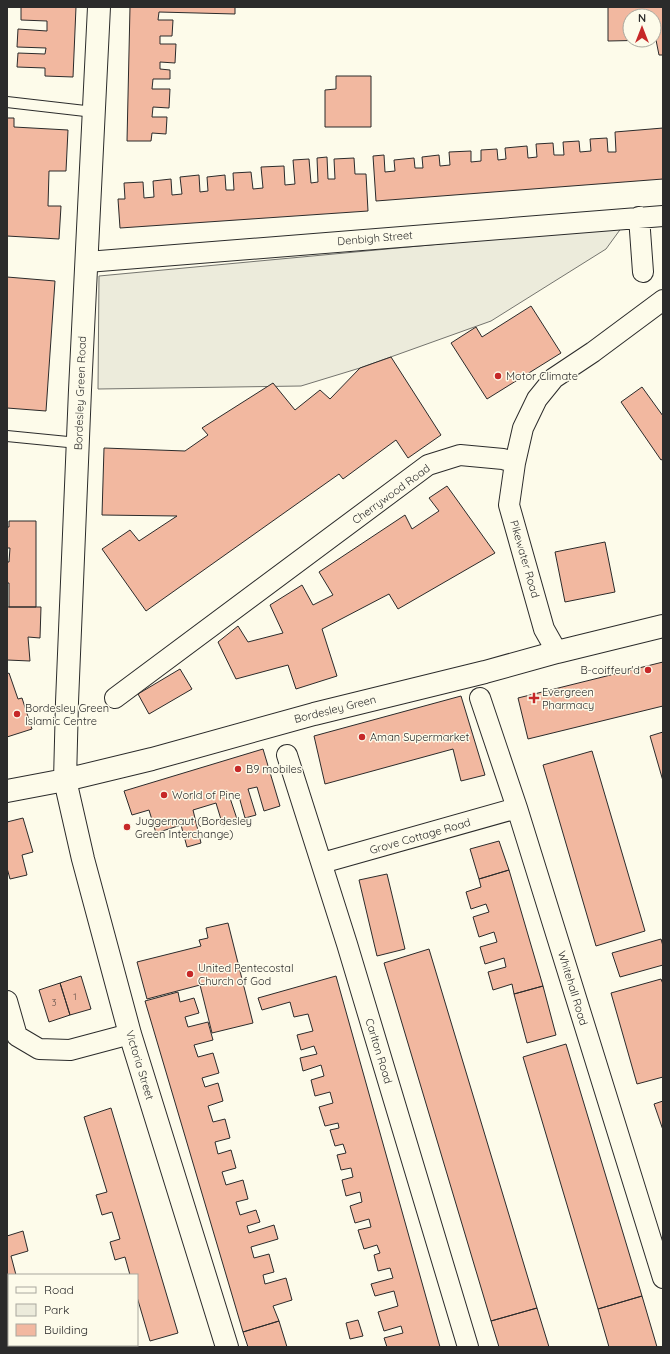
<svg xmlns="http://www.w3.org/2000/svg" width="670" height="1354" font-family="Quicksand,sans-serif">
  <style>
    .green { fill: #ecebdb; stroke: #74746e }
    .building { fill: #f2b8a0; stroke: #2b2b2b; fill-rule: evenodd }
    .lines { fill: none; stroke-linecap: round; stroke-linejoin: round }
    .service-casing { stroke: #2b2b2b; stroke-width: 12 }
    .minor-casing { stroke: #2b2b2b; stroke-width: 22 }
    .secondary-casing { stroke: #2b2b2b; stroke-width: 24 }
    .service { stroke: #fdfbea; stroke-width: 10 }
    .minor { stroke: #fdfbea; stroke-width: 20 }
    .secondary { stroke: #fdfbea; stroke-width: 22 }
    .poi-dot { fill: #c62828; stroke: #fdfbea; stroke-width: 1.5 }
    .labels { text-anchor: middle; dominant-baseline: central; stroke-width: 3; stroke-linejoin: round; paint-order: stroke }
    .number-label { font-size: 9px; fill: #5d4e48 }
    .street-label { font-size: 11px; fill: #2b2b2b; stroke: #fdfbea }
    .poi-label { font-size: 11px; fill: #2b2b2b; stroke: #fdfbea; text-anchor: start }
  </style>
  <rect width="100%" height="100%" fill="#fdfbea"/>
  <path class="green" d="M622 227 606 249 491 321 360 368 301 386 98 389 99 276Z"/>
  <path class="building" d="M21 7H76L73 77 45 76V68L17 67 18 53 45 54 46 48 17 47 18 29 47 31V21L21 20Z
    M130 7H235V14L159 12 158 20H173L172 36H160V44H176L175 63 160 62V69L170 70V79H153L152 89H170L169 108 153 107 152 117H167L166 134 152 133 151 141H127Z
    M608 7H663V55H659L656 40 608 41ZM630 16H654V40H630Z
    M336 76H371V127H325V90L336 89Z
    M7 118H14V127L68 130 66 171H49L48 206H61L59 239 7 236Z
    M663 128V179L376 201 373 156 384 155 385 172 395 171 394 160 414 158 415 168H423L422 157 439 155 440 166 450 165 449 152 471 151V162L481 161V150L497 149 498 160 506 159 505 148 527 146 528 158 537 157 536 144 553 143 554 155H564L563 142 579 141 580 152 591 151 590 139 607 138 608 152H616L615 132Z
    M327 157 328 179H335L334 159 354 158 355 174H366L368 211 120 228 118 199H125L124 183 143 182 144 198 154 197 153 181 171 179 172 195 182 194 180 177 199 175 200 192 208 191 207 177 225 175 226 190H234L233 173 251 172 253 189 263 188 261 167 284 166 285 185 295 184 293 160 309 159 311 183 318 182 317 158Z
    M7 277 55 281 46 411 7 408Z
    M531 306 561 353 487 399 451 343 476 327 482 337Z
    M391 357 441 435 408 458 396 440 343 479 339 474 146 611 102 549 130 530 139 541 177 516 102 515 104 448 185 451 208 435 202 428 273 383 295 410 320 390 330 399 360 368Z
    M642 387 663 416V459L661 460 621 402Z
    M447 486 495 553 398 609 389 594 322 629 337 676 296 689 288 665 236 679 218 642 238 626 248 642 283 633 270 605 302 585 313 605 333 595 319 572 405 515 412 529 439 511 429 498Z
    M9 521H36V607H9V583H7V562H9L10 548H7V527H9Z
    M605 542 615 592 565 602 555 552Z
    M7 607H41L40 638 28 637 30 661 7 660Z
    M663 662V706L528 739 518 698Z
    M180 669 192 689 149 714 138 694Z
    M9 673 18 699 22 698 32 729 7 737V674Z
    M461 696 485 775 461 781 453 749 325 784 314 736Z
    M663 732V781L650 736Z
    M263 749 280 806 264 811 257 787 248 789 256 815 245 818 238 793 229 795 238 822 223 826 216 803 193 810 201 843 187 847 181 825 156 833 149 810 132 815 124 791Z
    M592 751 645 931 596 946 543 765Z
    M23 818 33 852 22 855 27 875 10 879 7 868V822Z
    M499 841 509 870 479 879 470 849Z
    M509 870 543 986 514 994 512 984 493 990 488 972 506 967 504 958 485 964 480 947 497 942 494 932 479 937 473 917 489 912 486 904 471 909 466 892 481 887 479 879Z
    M387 874 405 949 377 956 359 880Z
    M228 923 253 1023 212 1033 200 985 147 999 137 962 201 946 199 940 208 938 206 928Z
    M661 939 663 946V965L620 977 612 953Z
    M429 949 537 1308 491 1321 384 963Z
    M81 976 91 1009 70 1015 60 983Z
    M336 976 440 1347H387L384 1338 403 1333 401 1326 384 1331 378 1312 398 1306 394 1291 375 1296 371 1284 393 1278 390 1268 378 1271 374 1255 380 1253 377 1245 364 1249 358 1230 371 1227 369 1219 355 1223 350 1206 362 1202 360 1192 346 1196 342 1180 353 1177 351 1168 341 1170 337 1155 346 1153 343 1144 335 1146 330 1130 339 1128 338 1123 325 1126 319 1107 333 1103 330 1092 315 1096 311 1080 324 1076 321 1065 303 1071 300 1058 317 1054 314 1046 301 1050 297 1035 313 1031 308 1014 294 1017 290 1002 262 1010 258 998Z
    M661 979 663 984V1077L637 1084 611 993Z
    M60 983 70 1015 49 1022 39 990Z
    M543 986 556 1035 527 1043 514 994Z
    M178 992 180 1002 194 998 199 1013 185 1017 188 1027 208 1022 213 1040 194 1045 198 1057 213 1053 219 1073 202 1078 205 1087 218 1083 223 1101 208 1106 213 1122 225 1119 230 1138 215 1142 218 1154 231 1150 236 1168 222 1172 226 1185 243 1180 248 1199 236 1202 240 1215 256 1210 260 1222 247 1226 249 1233 274 1225 278 1239 251 1247 254 1258 269 1254 274 1272 263 1275 265 1284 286 1278 292 1300 273 1306 279 1321 243 1332 145 1001Z
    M566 1044 642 1296 598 1309 523 1057Z
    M663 1101V1130L654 1104Z
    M111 1108 178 1333 150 1341 137 1297V1275H130L125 1257 115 1260 110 1242 120 1239 112 1212 102 1215 96 1195 107 1192 84 1117Z
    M23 1231 28 1251 11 1256 16 1275H9V1345H62V1347H7V1236Z
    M642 1296 657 1347H609L598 1309Z
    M537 1308 549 1347H499L491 1321Z
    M358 1320 363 1336 350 1339 346 1323Z
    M279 1321 287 1347H248L243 1332Z"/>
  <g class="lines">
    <g class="service-casing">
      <path id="service" d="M7 102 94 112
        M7 436 78 443"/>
    </g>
    <g class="minor-casing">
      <path id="minor" d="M639 217 643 272
        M87 262 663 216
        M515 463 509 505 544 629 557 652
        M115 698 428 465 460 455 503 459 515 463 523 428 537 399 554 378 593 352 663 300
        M480 698 517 808 663 1278
        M287 755 347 944 468 1347
        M322 863 517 808
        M7 1001 17 1036 39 1049 70 1050 130 1034"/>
    </g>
    <g class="secondary-casing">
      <path id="secondary" d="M99 7 80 390 67 702 65 780 83 859 130 1034 227 1347
        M7 791 65 780 152 759 314 714 485 672 557 652 663 626"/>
    </g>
    <use href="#service" class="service"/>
    <use href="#minor" class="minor"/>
    <use href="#secondary" class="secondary"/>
  </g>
  <g class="poi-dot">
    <circle cx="498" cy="376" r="4"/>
    <circle cx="648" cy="670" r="4"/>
    <path d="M532 692h4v4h4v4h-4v4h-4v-4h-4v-4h4z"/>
    <circle cx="17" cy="714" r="4"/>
    <circle cx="362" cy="737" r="4"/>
    <circle cx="238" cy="769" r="4"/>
    <circle cx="164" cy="795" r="4"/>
    <circle cx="127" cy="827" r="4"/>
    <circle cx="190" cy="974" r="4"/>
  </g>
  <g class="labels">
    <g class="number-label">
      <text x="75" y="996">1</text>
      <text x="54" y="1002">3</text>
    </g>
    <g class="street-label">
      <text transform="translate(375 238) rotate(-5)">Denbigh Street</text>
      <text transform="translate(80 393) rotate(-88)">Bordesley Green Road</text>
      <text transform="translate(391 494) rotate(-36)">Cherrywood Road</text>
      <text transform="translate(525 559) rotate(74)">Pikewater Road</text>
      <text transform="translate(335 709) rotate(-14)">Bordesley Green</text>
      <text transform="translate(420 836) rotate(-16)">Grove Cottage Road</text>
      <text transform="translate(573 988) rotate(73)">Whitehall Road</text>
      <text transform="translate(379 1051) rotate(73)">Carlton Road</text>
      <text transform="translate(140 1065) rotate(73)">Victoria Street</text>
    </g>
    <g class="poi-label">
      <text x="506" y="376">Motor Climate</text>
      <text x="640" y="670" text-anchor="end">B-coiffeur'd</text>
      <text x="542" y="692">Evergreen<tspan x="542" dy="13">Pharmacy</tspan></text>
      <text x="25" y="708">Bordesley Green<tspan x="25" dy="13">Islamic Centre</tspan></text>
      <text x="370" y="737">Aman Supermarket</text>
      <text x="246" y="769">B9 mobiles</text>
      <text x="172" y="795">World of Pine</text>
      <text x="135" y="821">Juggernaut (Bordesley<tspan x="135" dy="13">Green Interchange)</tspan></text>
      <text x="198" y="968">United Pentecostal<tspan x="198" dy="13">Church of God</tspan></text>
    </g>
  </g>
  <rect width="670" height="1354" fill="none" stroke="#2b2b2b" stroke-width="16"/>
  <rect x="8" y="1274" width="130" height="72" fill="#fdfbea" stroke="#a9a89e"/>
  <rect x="16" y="1287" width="20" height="6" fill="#fdfbea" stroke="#a9a89e"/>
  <text x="44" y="1294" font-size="12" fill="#2b2b2b">Road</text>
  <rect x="16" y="1304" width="20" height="12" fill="#ecebdb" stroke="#a9a89e"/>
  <text x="44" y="1314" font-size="12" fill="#2b2b2b">Park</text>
  <rect x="16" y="1324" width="20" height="12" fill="#f2b8a0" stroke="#a9a89e"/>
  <text x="44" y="1334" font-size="12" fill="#2b2b2b">Building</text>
  <g transform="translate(642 28)"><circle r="19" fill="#fdfbea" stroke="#a9a89e"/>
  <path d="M0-3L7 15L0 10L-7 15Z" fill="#c62828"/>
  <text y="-6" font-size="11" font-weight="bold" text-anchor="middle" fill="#2b2b2b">N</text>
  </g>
</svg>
